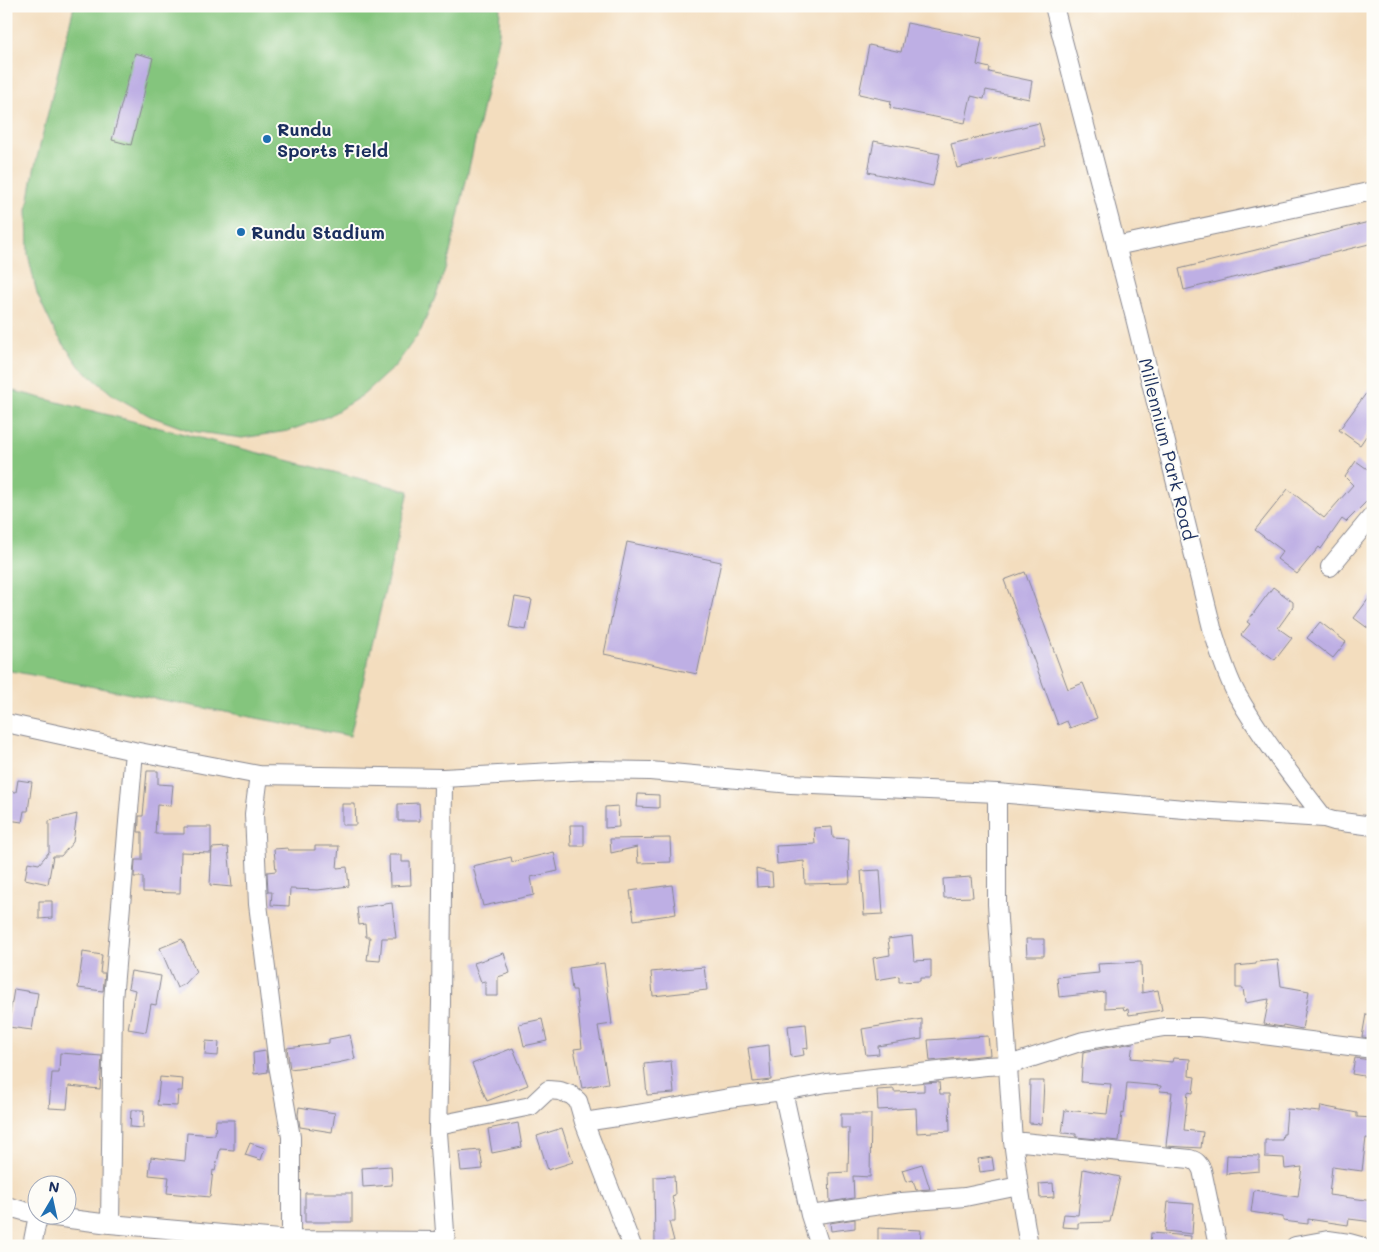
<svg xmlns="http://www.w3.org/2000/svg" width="1379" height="1252" font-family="Mali,sans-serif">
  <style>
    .green { fill: #84c57d; stroke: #507a6e }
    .building { fill: #beafe4 }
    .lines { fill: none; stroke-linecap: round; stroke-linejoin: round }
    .street-casing { stroke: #87868e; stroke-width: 20 }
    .street { stroke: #fff; stroke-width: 18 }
    .poi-dot { fill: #1f6fb2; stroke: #fdfcf7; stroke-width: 2 }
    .labels { text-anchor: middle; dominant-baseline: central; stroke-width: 4; stroke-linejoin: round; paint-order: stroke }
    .poi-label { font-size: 18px; font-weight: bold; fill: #1b2f5e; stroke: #fdfcf7; text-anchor: start }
    .street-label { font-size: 18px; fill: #1b2f5e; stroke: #fdfcf7 }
  </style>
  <rect width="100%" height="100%" fill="#fdfcf7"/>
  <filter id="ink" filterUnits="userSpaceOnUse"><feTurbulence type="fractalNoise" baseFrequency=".02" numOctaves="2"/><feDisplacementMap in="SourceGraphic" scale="10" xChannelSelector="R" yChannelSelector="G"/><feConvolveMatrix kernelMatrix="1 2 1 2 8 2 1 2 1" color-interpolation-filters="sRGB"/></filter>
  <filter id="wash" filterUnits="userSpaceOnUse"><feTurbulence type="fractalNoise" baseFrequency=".0096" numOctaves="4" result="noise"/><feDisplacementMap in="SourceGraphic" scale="20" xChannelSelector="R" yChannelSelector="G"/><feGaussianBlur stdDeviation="1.12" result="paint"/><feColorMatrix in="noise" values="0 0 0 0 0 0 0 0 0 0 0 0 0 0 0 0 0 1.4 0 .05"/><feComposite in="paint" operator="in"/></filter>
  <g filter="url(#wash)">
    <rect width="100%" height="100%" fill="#f3ddbe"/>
    <path class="green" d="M74 6H500L499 34 449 257 437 293 421 330 396 365 363 395 329 416 288 431 242 438 191 431 150 416 113 395 80 367 55 332 37 294 28 254 27 210 34 170Z
      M6 389 409 491 350 736 6 670Z"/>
    <g id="blocks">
      <path class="building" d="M907 23 982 38 977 65 990 68 989 72 1032 81 1029 99 986 90 984 99 971 96 965 123 890 108 891 101 859 94 869 45 901 52Z
        M135 53 153 58 131 145 112 140Z
        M1039 123 1045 147 957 168 951 144Z
        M874 141 940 154 933 186 868 172Z
        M1373 221V243L1184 290 1179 269Z
        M1373 384V426L1360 445 1339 430Z
        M1356 461 1373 473V495L1346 522 1342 519 1321 549 1319 547 1297 574 1277 559 1283 551 1255 530 1288 489 1324 518 1353 485 1345 477Z
        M627 542 721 562 697 674 604 654Z
        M1025 572 1068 689 1083 683 1097 718 1070 728 1067 721 1058 725 1004 580Z
        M1273 587 1293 602V607L1278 628 1292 638 1275 660 1241 635 1250 624 1247 622Z
        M1373 593V632L1354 618Z
        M515 597 532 600 526 630 509 627Z
        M1320 622 1346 642 1333 658 1307 638Z
        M147 771H158V784L173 785 171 806 157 805 155 834H184V827H211V853L181 852 180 893 143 892V877H134L135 860H142V832H138L139 822V816H143Z
        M18 780 32 782 28 811H24L22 822 8 820 10 809 6 808 8 791 16 792Z
        M638 794 659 795V808L637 807Z
        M419 803 420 821H398V804Z
        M342 804H355L356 825H342Z
        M618 806 619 827 605 828V807Z
        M77 814 73 842 61 856H53L48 884 25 879 28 862 39 864 49 852V821Z
        M570 825H584V846H571Z
        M832 827 833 838 849 839 848 863H849L850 883 805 884 804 861 777 864 776 846 815 844 814 828Z
        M670 838 671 862 638 863 637 847 611 853 610 839Z
        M315 846H339L337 868 347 867 349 886 318 890 290 889 289 906 271 905 272 892H268L267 872 276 871 274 849 288 848V850H315Z
        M228 847 232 887 210 885 212 848Z
        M554 852 558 871 531 877 534 895 483 906 473 866 511 857 512 862Z
        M389 855H402V862H410L411 885 390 886Z
        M756 869 772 873 773 886 757 887Z
        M880 870 883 914 864 915 861 871Z
        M971 877 973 897 944 898 943 879Z
        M672 885 676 914 634 920 630 891Z
        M39 901H52V918L39 919Z
        M392 903 396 938H382L380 961 367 960 370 937H366L365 924 359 925 357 908Z
        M912 936 914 961 931 960V978H920V981L899 982V976L876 980 873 958 890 955 888 939Z
        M182 939 196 972 185 984 177 988 160 948Z
        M1026 939H1044V956H1027Z
        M83 952 102 955 100 973H105L103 991 78 988Z
        M504 953 510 973 498 977V996H485V981L481 982 474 963Z
        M1278 960 1281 986 1309 991 1302 1029 1283 1025 1282 1027 1264 1024 1269 999 1245 1003 1243 988H1236V966L1256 964V962Z
        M1141 962 1142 993 1158 990 1162 1010 1129 1015 1128 1009 1124 1010 1123 1007 1105 1008V992L1059 997 1057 977 1099 973 1098 964Z
        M604 963 612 1024 598 1026 608 1083 582 1088 574 1049 582 1048 576 990H572L569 968Z
        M704 967 707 990 653 996 651 972Z
        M131 971 161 976 156 1005 151 1004 146 1032 128 1029 135 990 128 988Z
        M14 989 38 993 32 1030 8 1027Z
        M1366 1014 1373 1015V1038L1362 1037Z
        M542 1019 547 1041 524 1046 519 1024Z
        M922 1019V1039L878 1046 879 1054 866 1055 862 1029Z
        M806 1024 808 1048 803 1049 804 1055 791 1057 788 1026Z
        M350 1035 355 1059 337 1063 290 1069 287 1048 329 1043V1039Z
        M988 1036 990 1055 930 1061 928 1040Z
        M206 1041 219 1042 218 1056 205 1055Z
        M1133 1043 1131 1058 1172 1062 1173 1058 1190 1059 1189 1076 1195 1077 1193 1093 1188 1092 1184 1130 1203 1132 1201 1148 1166 1146 1172 1092 1160 1091 1161 1086 1127 1083 1124 1114 1122 1113 1119 1141 1076 1137V1134L1062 1133 1065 1110 1107 1114 1111 1084 1081 1082 1083 1052Z
        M769 1045 771 1080 753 1082 748 1048Z
        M513 1048 528 1085 487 1101 472 1064Z
        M266 1051 268 1072 254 1074 253 1053Z
        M60 1053 102 1056 100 1089 69 1086 67 1109 49 1108 52 1073H59Z
        M1355 1058 1371 1060 1369 1077 1352 1074Z
        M671 1061 674 1093 647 1095 644 1064Z
        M160 1077 183 1079 182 1091H178L177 1106 157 1105Z
        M1030 1081H1044L1042 1124 1029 1123Z
        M939 1082 940 1094H949L950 1131 917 1133 916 1108 878 1110 877 1090 894 1089V1092L924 1091V1083Z
        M1321 1106 1357 1113V1117L1373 1118V1139L1366 1138 1362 1171 1332 1167 1329 1195 1373 1201V1222L1349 1219 1348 1225 1308 1219V1224L1283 1221V1217L1251 1212 1254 1190 1298 1197 1302 1167 1285 1169 1284 1158 1265 1157V1140H1282L1283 1134H1285L1287 1109 1320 1112Z
        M299 1107 335 1113 332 1132 300 1127 298 1115Z
        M131 1110H144L143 1128 130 1127Z
        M841 1114H871L870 1177 853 1176 854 1198 830 1202 829 1173 848 1172 849 1128H841Z
        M216 1120H234V1150L220 1149 215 1171 213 1170 210 1197 167 1193 169 1177 149 1175 151 1157 185 1161 187 1133 215 1135Z
        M518 1123 522 1147 492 1153 488 1129Z
        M562 1128 573 1162 548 1170 537 1136Z
        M250 1143 265 1148 261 1160 245 1155Z
        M480 1150 483 1169 461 1171 459 1152Z
        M1227 1155 1259 1156V1171L1226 1174Z
        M992 1157 994 1170 980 1172 978 1159Z
        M922 1164 930 1189 916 1190 913 1180 906 1182 902 1170Z
        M391 1166 392 1185 363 1187 362 1168Z
        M1083 1169 1120 1177 1110 1222 1078 1223V1228L1062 1227 1064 1214 1078 1215Z
        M674 1176 675 1195 672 1196 675 1211V1222H669L674 1241 669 1242 670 1246H655L654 1177Z
        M1053 1183 1054 1197 1040 1198 1039 1184Z
        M305 1193H352V1222H305Z
        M1168 1202 1194 1204 1192 1234 1165 1231Z
        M855 1219V1228L831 1231 830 1223Z
        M878 1228 921 1230 920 1246H878Z
        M1151 1233 1191 1236 1190 1246H1150Z"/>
    </g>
  </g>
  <g filter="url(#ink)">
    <use href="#blocks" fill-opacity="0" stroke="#87868e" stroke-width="1"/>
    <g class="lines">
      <g class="street-casing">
        <path id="street" d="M1054 6 1135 318 1212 628C1219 650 1225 672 1236 693 1261 737 1293 778 1324 818L1334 821 1373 826
          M1116 246 1373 191
          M1330 567 1373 515
          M6 723 134 751 259 775 443 778 590 770 650 771 791 784 997 793 1196 810 1324 818
          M259 775 254 814 258 904 278 1065 291 1137V1246
          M443 778 441 1003 438 1132 446 1246
          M997 793V904L1013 1141 1019 1186 1029 1246
          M783 1091 810 1215 820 1246
          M584 1122 637 1114 729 1098 783 1091 827 1083 986 1066 1009 1065 1083 1041 1164 1027H1200L1373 1049
          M438 1125 531 1106 548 1090 560 1091 571 1095 578 1101 584 1122 632 1246
          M1013 1141 1190 1159C1197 1161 1199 1164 1202 1170L1218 1246
          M6 1206 38 1215 110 1224 291 1240 444 1241
          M810 1215 902 1202 965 1197 1019 1186
          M110 1224 113 1000 134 751
          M32 1246 38 1215
          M1295 1246 1328 1240 1349 1243 1360 1246"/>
      </g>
      <use href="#street" class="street"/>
    </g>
  </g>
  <g class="poi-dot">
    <circle cx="267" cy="139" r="5"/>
    <circle cx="241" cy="232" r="5"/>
  </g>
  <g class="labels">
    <g class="poi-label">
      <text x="277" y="129">Rundu<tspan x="277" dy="21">Sports Field</tspan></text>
      <text x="251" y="232">Rundu Stadium</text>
    </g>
    <g class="street-label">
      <text transform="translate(1168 449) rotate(76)">Millennium Park Road</text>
    </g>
  </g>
  <rect width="1379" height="1252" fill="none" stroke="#fdfcf7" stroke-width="25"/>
  <g transform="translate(52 1200) rotate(9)"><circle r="24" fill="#fdfcf7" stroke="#a3aaba"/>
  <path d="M0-4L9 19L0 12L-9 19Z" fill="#1f6fb2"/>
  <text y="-8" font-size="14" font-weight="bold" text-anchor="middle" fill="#1b2f5e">N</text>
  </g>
</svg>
